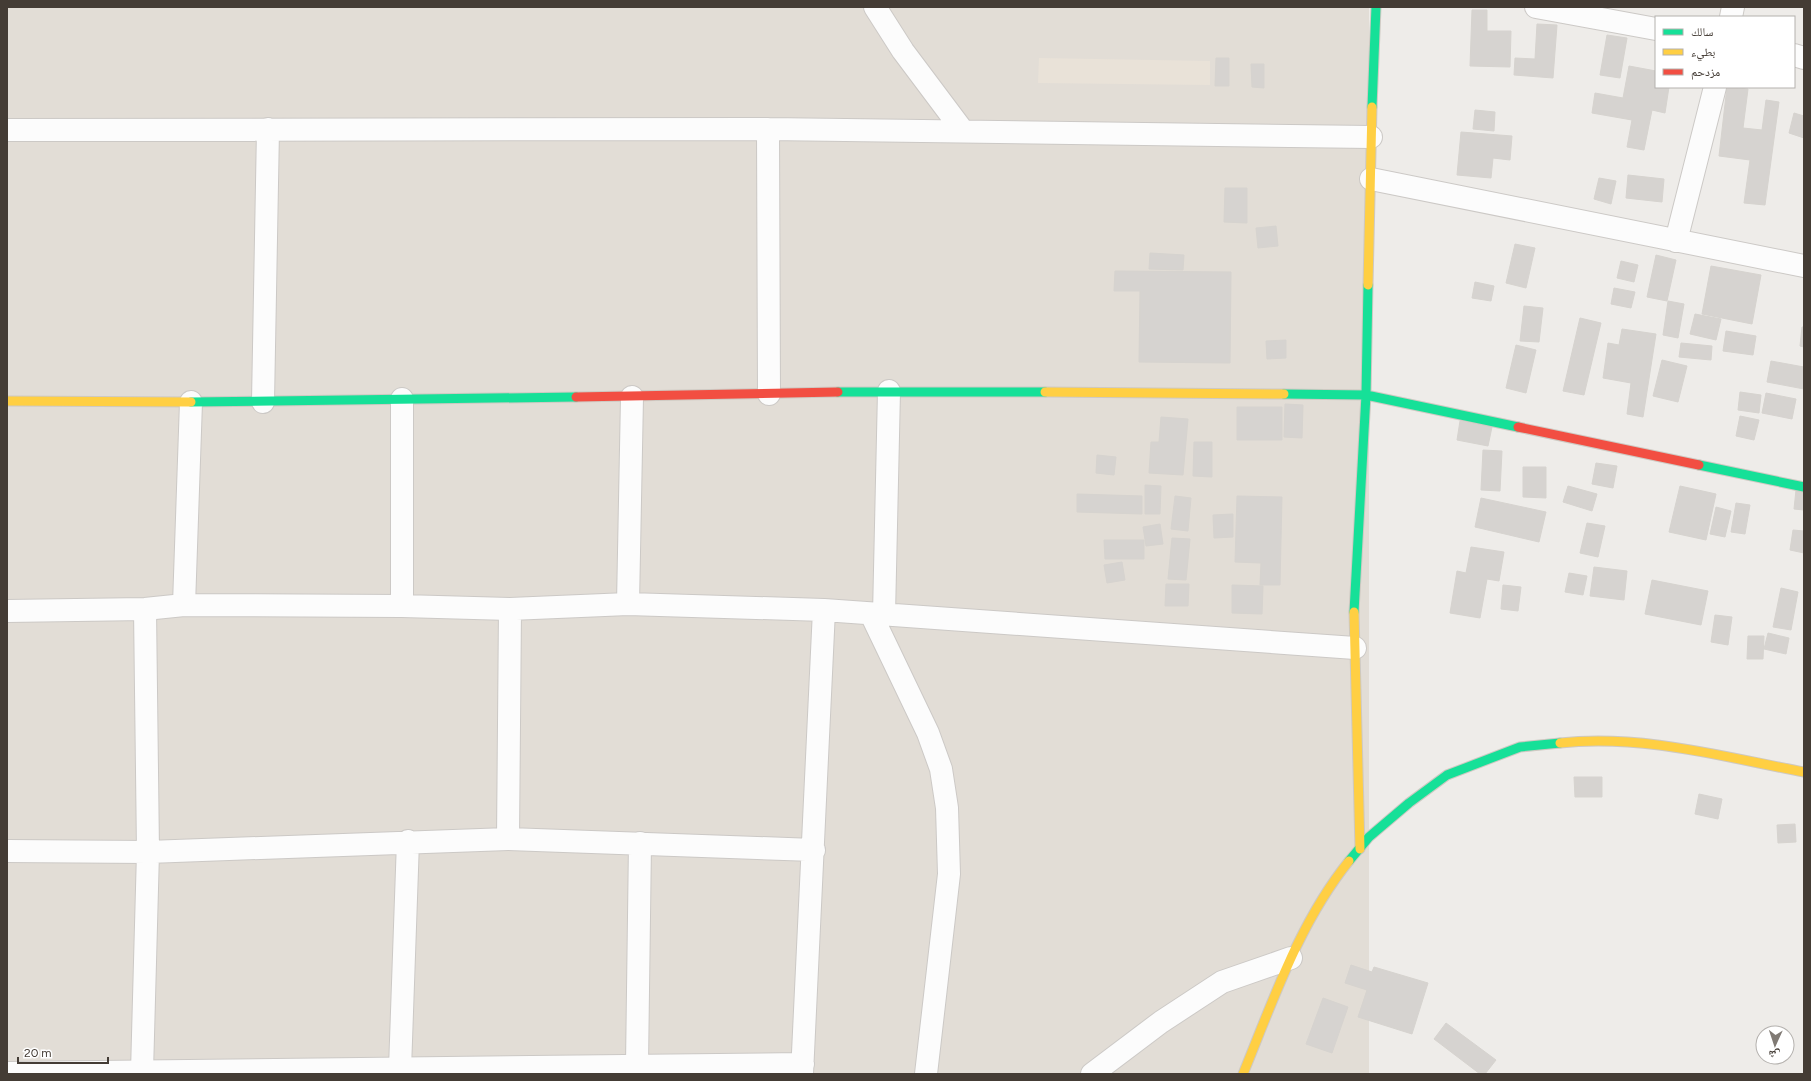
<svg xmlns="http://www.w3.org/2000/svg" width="1811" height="1081" font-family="Figtree,'Noto Naskh Arabic',sans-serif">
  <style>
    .residential { fill: #e2ddd6 }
    .education { fill: #e9e2d8 }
    .building { fill: #d6d3d0; stroke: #d6d3cf }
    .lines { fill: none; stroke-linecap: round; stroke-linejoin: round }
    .street-casing { stroke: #ccc9c6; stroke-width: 24 }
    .fast-casing { stroke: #cec9c2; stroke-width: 11 }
    .slow-casing { stroke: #cec9c2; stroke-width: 11 }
    .jam-casing { stroke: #cec9c2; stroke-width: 11 }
    .street { stroke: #fcfcfc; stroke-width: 22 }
    .fast { stroke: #16e098; stroke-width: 9 }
    .slow { stroke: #ffcf43; stroke-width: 9 }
    .jam { stroke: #f24e42; stroke-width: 9 }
  </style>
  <rect width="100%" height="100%" fill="#eeece9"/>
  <path class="residential" d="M7 7H1369V1074H7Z"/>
  <path class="education" d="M1039 58 1210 61V85L1038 83Z"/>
  <path class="building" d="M1472 10H1487V31H1511L1510 67 1470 66Z
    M1537 24 1557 25 1553 78 1514 75 1515 58 1535 59Z
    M1607 35 1627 38 1620 78 1600 75Z
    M1216 58H1229V86H1215Z
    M1251 64H1264V88L1252 87Z
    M1629 66 1656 71V87H1669L1665 113 1652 110 1644 150 1627 147 1632 120 1592 113 1595 93 1623 98Z
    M1727 87 1748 89 1743 128 1762 130 1766 100 1779 102 1765 205 1744 203 1750 160 1719 156Z
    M1475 110 1495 112 1494 131 1473 129Z
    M1794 113 1804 116V138L1789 133Z
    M1461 132 1512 136 1510 160 1493 158 1491 178 1457 175Z
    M1628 175 1664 179 1662 202 1626 198Z
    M1599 178 1616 181 1611 204 1594 199Z
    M1225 188H1247V223L1224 222Z
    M1276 226 1278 246 1258 248 1256 228Z
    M1515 244 1535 248 1526 288 1506 283Z
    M1150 253 1184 255 1183 270 1149 269Z
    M1656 255 1676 260 1667 301 1647 297Z
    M1621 261 1638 265 1634 282 1617 278Z
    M1711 266 1761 275 1752 324 1702 314Z
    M1115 271 1231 272 1230 363 1139 362 1140 291H1114Z
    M1475 282 1494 286 1491 301 1472 298Z
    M1614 288 1635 292 1631 308 1611 304Z
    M1668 301 1684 304 1678 338 1663 335Z
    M1524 306 1543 308 1539 342 1520 341Z
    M1695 314 1721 319 1716 340 1690 334Z
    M1580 318 1601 323 1584 395 1563 391Z
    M1802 327H1804V347L1800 346Z
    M1622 329 1656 334 1643 417 1627 414 1631 383 1603 378 1608 343 1619 345Z
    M1726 331 1756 336 1753 355 1723 351Z
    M1286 340V358L1267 359 1266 341Z
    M1681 343 1712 346 1711 360 1679 357Z
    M1516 345 1536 350 1526 393 1506 388Z
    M1662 360 1687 366 1678 402 1653 396Z
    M1771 361 1804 367V389L1767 382Z
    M1740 392 1761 395 1759 413 1738 410Z
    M1766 393 1796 399 1792 419 1762 413Z
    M1285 404 1303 405 1302 438 1284 437Z
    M1237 407H1282V440H1237Z
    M1740 416 1759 420 1754 440 1736 436Z
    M1161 417 1188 419 1183 475 1149 473 1151 442H1159Z
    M1460 421 1492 427 1488 446 1457 440Z
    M1194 442H1212V477L1193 476Z
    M1483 450 1502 451 1500 491 1481 490Z
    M1097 455 1116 457 1114 475 1096 473Z
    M1596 463 1617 466 1613 488 1592 484Z
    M1523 467H1546V498L1523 497Z
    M1145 485 1161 486 1160 514H1145Z
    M1568 486 1597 494 1592 511 1563 502Z
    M1680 486 1716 494 1706 540 1669 532Z
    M1796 490 1804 491V510L1794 509Z
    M1077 494 1142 496V514L1077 512Z
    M1175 496 1191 498 1188 531 1171 529Z
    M1237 496 1282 497 1280 585H1260L1261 563 1235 562Z
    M1481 498 1546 512 1539 542 1475 527Z
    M1736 503 1750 505 1745 534 1731 532Z
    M1716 507 1731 511 1725 537 1710 534Z
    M1233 514V537L1214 538 1213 515Z
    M1587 523 1605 526 1598 557 1580 553Z
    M1160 524 1163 544 1146 546 1143 527Z
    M1793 530 1804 531V553L1790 550Z
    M1172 538 1190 539 1186 580 1168 579Z
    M1104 540H1144V559H1105Z
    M1471 547 1504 552 1499 581 1487 579 1480 618 1450 613 1457 571 1466 573Z
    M1122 562 1125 580 1107 583 1104 565Z
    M1594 567 1627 571 1624 600 1590 596Z
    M1569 573 1587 576 1583 595 1565 592Z
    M1652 580 1708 591 1701 625 1645 614Z
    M1166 584H1189L1188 606H1165Z
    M1232 585 1263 586 1262 614 1232 613Z
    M1503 585 1521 587 1518 611 1501 609Z
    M1781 588 1798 592 1791 630 1773 627Z
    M1715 615 1732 617 1728 645 1711 642Z
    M1768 633 1789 638 1786 654 1764 649Z
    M1748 636H1764L1763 659H1747Z
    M1574 777H1602V797H1575Z
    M1699 794 1722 799 1718 819 1695 814Z
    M1795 824 1796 842 1778 843 1777 825Z
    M1351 965 1372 972 1374 967 1428 983 1412 1034 1358 1017 1367 990 1345 983Z
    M1323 998 1348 1007 1332 1053 1306 1044Z
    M1446 1023 1496 1060 1485 1074H1480L1434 1039Z"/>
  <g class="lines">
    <g class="street-casing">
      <path id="street" d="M875 7 903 51 963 131
        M1536 7 1656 29
        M1731 17 1733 7
        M1794 55 1804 58
        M768 129 769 394
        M7 130 768 129 1371 137
        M1371 179 1804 266
        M1676 241 1715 87
        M402 399V606
        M263 402 268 129
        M628 604 632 397
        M184 605 191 402
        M7 611 145 609 184 605 402 606 510 609 628 604 824 610 1355 648
        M871 614 928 733 941 769 947 808 949 874 926 1074
        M884 615 889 391
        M508 839 510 609
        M7 851 148 852 508 839 814 850
        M637 1065 640 843
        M400 1069 408 841
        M142 1072 148 852 145 609
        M7 1073 803 1064
        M802 1074 824 610
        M1092 1074 1161 1022 1222 982 1291 958"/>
    </g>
    <g class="fast-casing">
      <path id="fast" d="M1372 107 1376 7
        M838 392H1045
        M1284 394 1366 395 1518 427
        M191 402 576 397
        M1699 465 1804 487
        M1354 612 1366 395 1368 285
        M1349 861 1369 837 1409 803 1447 775 1520 747 1560 743"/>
    </g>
    <g class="slow-casing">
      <path id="slow" d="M1368 285 1372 107
        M1045 392 1284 394
        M7 401 191 402
        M1354 612 1360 849
        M1560 743C1642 734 1724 757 1804 772
        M1243 1074C1273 1001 1299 923 1349 861"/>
    </g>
    <g class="jam-casing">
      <path id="jam" d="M576 397 838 392
        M1518 427 1699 465"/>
    </g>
    <use href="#street" class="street"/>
    <use href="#fast" class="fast"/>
    <use href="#slow" class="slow"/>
    <use href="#jam" class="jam"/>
  </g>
  <rect width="1811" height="1081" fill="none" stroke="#443c35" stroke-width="16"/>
  <rect x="1655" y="16" width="140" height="72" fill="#ffffff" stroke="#b4b1ae"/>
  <rect x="1663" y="29" width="20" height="6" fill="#16e098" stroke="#b4b1ae"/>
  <text x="1691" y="36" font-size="12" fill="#443c35">سالك</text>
  <rect x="1663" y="49" width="20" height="6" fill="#ffcf43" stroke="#b4b1ae"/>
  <text x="1691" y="56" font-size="12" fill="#443c35">بطيء</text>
  <rect x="1663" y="69" width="20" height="6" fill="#f24e42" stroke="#b4b1ae"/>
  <text x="1691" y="76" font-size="12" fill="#443c35">مزدحم</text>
  <g transform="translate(1775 1045) rotate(183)"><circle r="19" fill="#ffffff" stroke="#b4b1ae"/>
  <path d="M0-3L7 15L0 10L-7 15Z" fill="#807a74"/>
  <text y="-6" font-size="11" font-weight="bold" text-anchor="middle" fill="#443c35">ش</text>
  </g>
  <path d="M18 1057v6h90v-6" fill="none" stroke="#443c35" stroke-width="2"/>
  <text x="24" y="1057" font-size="12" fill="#443c35" stroke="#ffffff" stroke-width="3" paint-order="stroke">20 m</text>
</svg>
